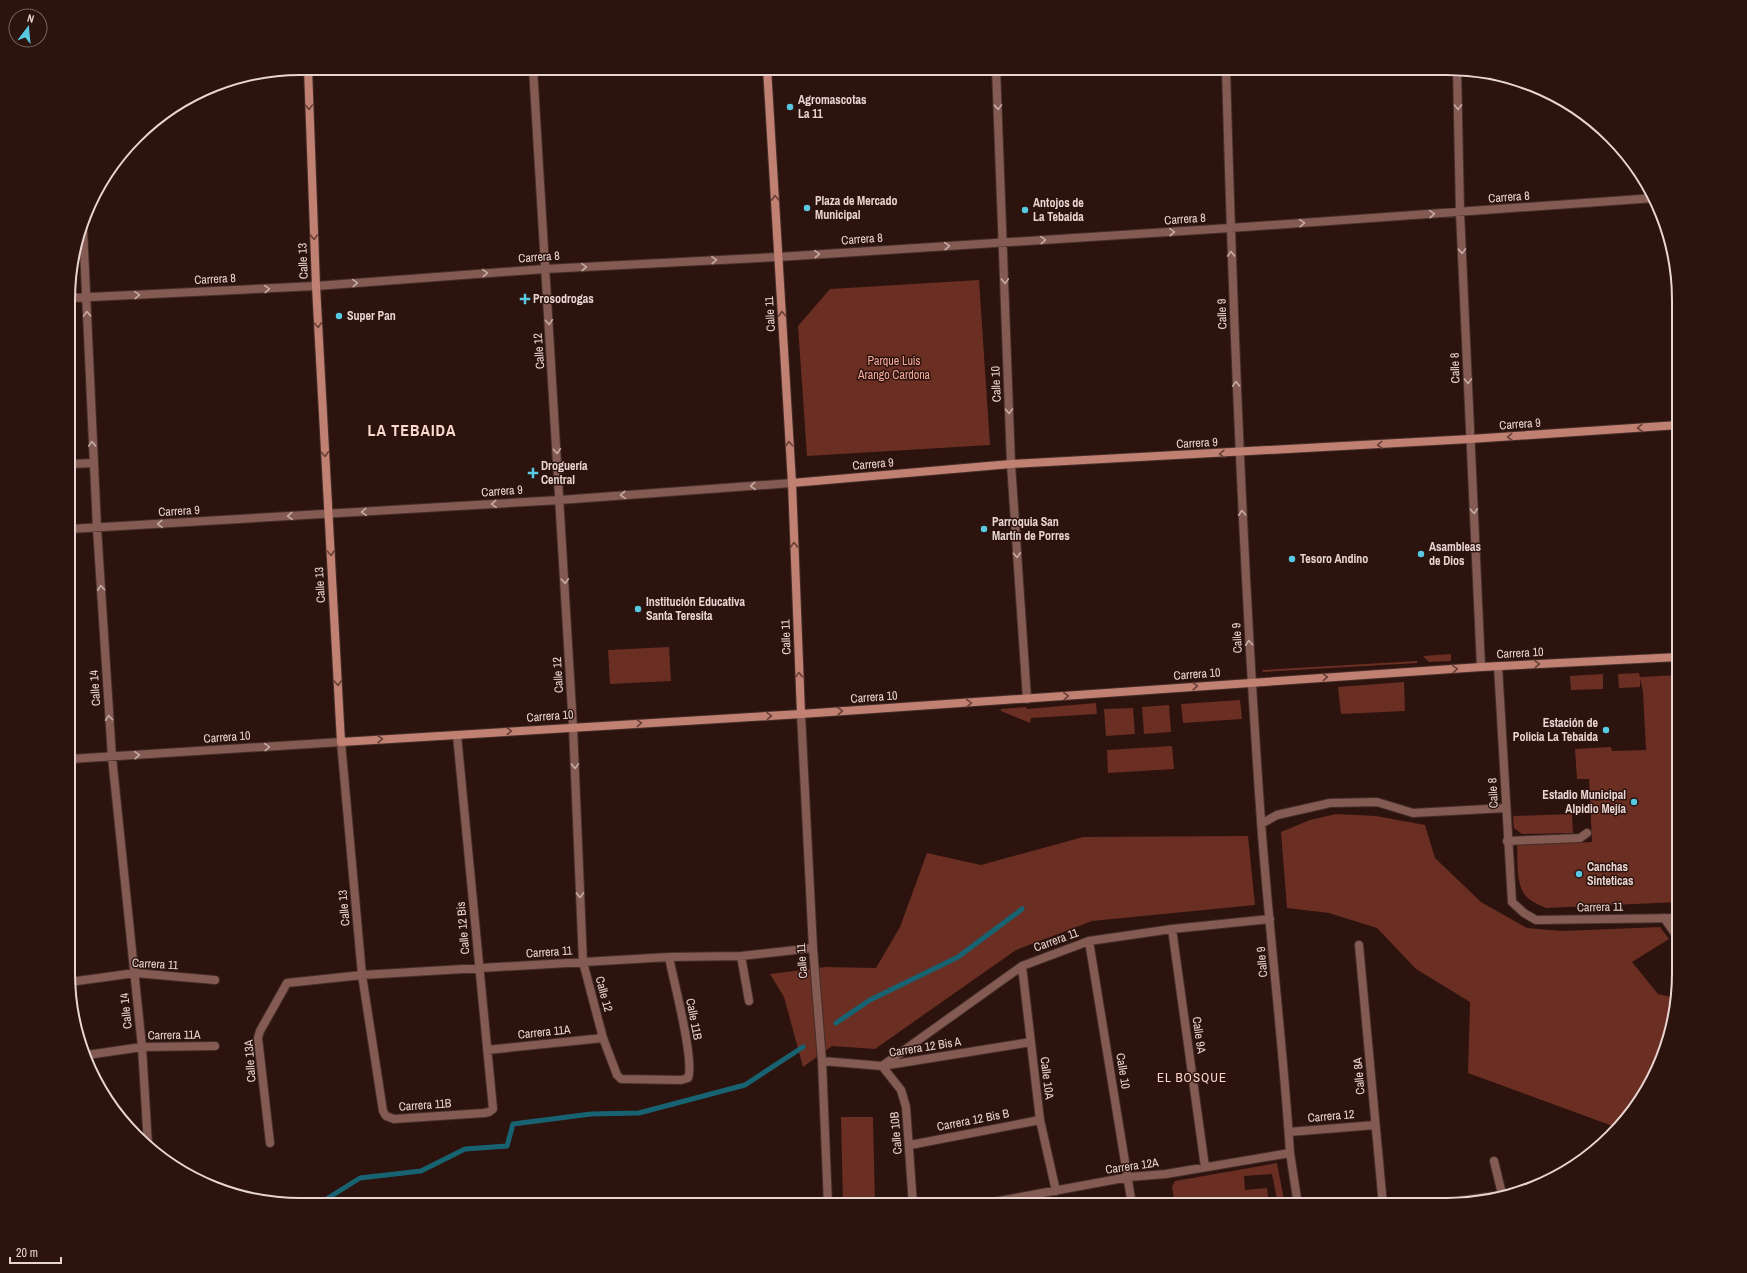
<svg xmlns="http://www.w3.org/2000/svg" width="1747" height="1273" font-family="'Archivo Narrow',sans-serif">
  <style>
    .green { fill: #6a2e22 }
    .lines { fill: none; stroke-linecap: round; stroke-linejoin: round }
    .stream { stroke: #176372; stroke-width: 5 }
    .street-casing { stroke: #462e29; stroke-width: 10 }
    .secondary-casing { stroke: #462e29; stroke-width: 10 }
    .street { stroke: #845b53; stroke-width: 8 }
    .secondary { stroke: #c08072; stroke-width: 8 }
    .oneway { stroke: #673f36 }
    .oneway2 { stroke: #c5aaa5 }
    .poi-dot { fill: #57c9e2; stroke: #2c130e; stroke-width: 1.5 }
    .labels { text-anchor: middle; dominant-baseline: central; stroke-width: 3; stroke-linejoin: round; paint-order: stroke }
    .poi-label { font-size: 12px; font-weight: bold; fill: #e8d5d1; stroke: #2c130e; text-anchor: start }
    .street-label { font-size: 12px; fill: #e8d5d1; stroke: #2c130e }
    .park-label { font-size: 12px; fill: #f6ab9b; stroke: #2c130e }
    .neighbourhood-label { font-size: 13px; letter-spacing: 1px; fill: #fcd7ce; stroke: #2c130e }
    .district-label { font-size: 16px; font-weight: bold; letter-spacing: 1px; fill: #fcd7ce; stroke: #2c130e }
    .rim { fill: none; stroke: #e8d5d1; stroke-width: 2 }
  </style>
  <rect width="100%" height="100%" fill="#2c130e"/>
  <path class="green" d="M979 280 990 445 807 456 798 326 830 289Z
    M669 647 671 681 610 684 608 650Z
    M1451 654V661L1429 662 1423 656Z
    M1417 661V663L1263 672 1262 670Z
    M1639 673 1640 677 1679 675V902L1546 908C1540 905 1534 903 1529 899 1515 888 1518 862 1517 845L1592 842 1589 779H1577L1575 749 1611 747 1612 751 1646 750 1643 691 1640 679V687L1619 688 1618 674Z
    M1603 674V689L1571 690 1570 676Z
    M1404 682 1405 711 1341 714 1338 687Z
    M1240 700 1242 719 1183 723 1181 704Z
    M1096 703 1097 714 1031 718 1030 723 1001 711V709L1026 707 1027 709Z
    M1169 705 1171 732 1144 734 1142 707Z
    M1133 708 1135 734 1106 736 1104 709Z
    M1172 746 1174 769 1108 773 1107 750Z
    M1336 814 1376 816 1425 825 1435 858 1481 902 1527 928 1562 931 1660 927 1669 939 1632 962 1658 994 1676 998 1661 1062 1631 1115 1618 1128 1468 1073 1470 1002 1416 969 1377 928 1329 913 1287 908 1281 832 1310 820Z
    M1572 814 1573 833 1522 834 1514 828 1513 816Z
    M1248 836 1255 905 1092 921 1016 950 875 1049 832 1046 803 1067 784 997 770 974 826 967 876 968 900 927 927 853 981 865 1083 837Z
    M841 1117H873L875 1205H843Z
    M1277 1163 1285 1205H1278L1272 1174 1244 1176 1245 1190 1267 1188 1269 1205H1175L1172 1187 1175 1181Z"/>
  <g class="lines">
    <path class="stream" d="M836 1023 870 1000 958 957 1022 909
      M317 1205 360 1178 421 1171 465 1149 507 1146 513 1124 591 1114 639 1113 745 1085 803 1047"/>
    <g class="street-casing">
      <path id="street" d="M533 68 573 727 583 962 603 1038 617 1075 621 1079 681 1080 688 1078C695 1061 673 979 669 957
        M996 68 1011 464 1027 699
        M1226 68C1233 320 1243 570 1261 821 1269 932 1283 1042 1290 1153L1298 1205
        M1457 68 1460 212 1481 667
        M83 228 97 528 112 757 142 1047 148 1145
        M70 298 316 286 545 269 778 257 1230 228 1655 198
        M70 464 93 463
        M70 529 560 500 792 483
        M1498 666 1512 902 1524 913 1536 920 1679 918
        M801 714 813 948 822 1061 828 1205
        M70 759 341 742 362 975 383 1111 386 1116 394 1119 484 1113 489 1112 493 1109 457 735
        M1261 824 1277 815 1330 803 1377 802 1413 813 1506 808
        M1507 841 1580 838 1587 833
        M1664 918 1679 939
        M1172 929 1205 1167
        M1089 941 1132 1205
        M1359 945 1383 1205
        M741 956 749 1001
        M1022 966 1040 1120 1056 1191
        M70 982 135 973 215 980
        M487 1050 603 1038
        M87 1055 142 1047 215 1046
        M822 1061 882 1066 1031 1042
        M1289 1132 1375 1125
        M270 1143 258 1038 260 1031 287 983 362 975 669 957 741 956 813 948
        M910 1145 1040 1120
        M1494 1161 1503 1198
        M913 1205 906 1107 901 1090 882 1066 1022 966 1089 941 1172 929 1270 919
        M977 1205 1129 1177 1166 1174 1290 1153
        M1430 1205 1502 1195"/>
    </g>
    <g class="secondary-casing">
      <path id="secondary" d="M308 68 316 286 341 742 801 714 1481 667 1679 657
        M767 68 792 483 801 714
        M792 483 1011 464 1470 439 1679 425"/>
    </g>
    <use href="#street" class="street"/>
    <use href="#secondary" class="secondary"/>
  </g>
  <defs><path id="oneway-chevron" d="M-2-3.5L2.5 0L-2 3.5" fill="none" stroke-width="1.6" stroke-linecap="round" stroke-linejoin="round"/></defs>
  <g class="oneway">
    <use href="#oneway-chevron" transform="translate(309 107) rotate(88)"/>
    <use href="#oneway-chevron" transform="translate(775 198) rotate(-93)"/>
    <use href="#oneway-chevron" transform="translate(314 237) rotate(88)"/>
    <use href="#oneway-chevron" transform="translate(782 314) rotate(-93)"/>
    <use href="#oneway-chevron" transform="translate(318 325) rotate(87)"/>
    <use href="#oneway-chevron" transform="translate(1640 428) rotate(176)"/>
    <use href="#oneway-chevron" transform="translate(1510 437) rotate(176)"/>
    <use href="#oneway-chevron" transform="translate(789 444) rotate(-93)"/>
    <use href="#oneway-chevron" transform="translate(1380 445) rotate(177)"/>
    <use href="#oneway-chevron" transform="translate(325 454) rotate(87)"/>
    <use href="#oneway-chevron" transform="translate(1222 454) rotate(177)"/>
    <use href="#oneway-chevron" transform="translate(794 545) rotate(-92)"/>
    <use href="#oneway-chevron" transform="translate(331 553) rotate(87)"/>
    <use href="#oneway-chevron" transform="translate(1537 664) rotate(-3)"/>
    <use href="#oneway-chevron" transform="translate(1455 669) rotate(-4)"/>
    <use href="#oneway-chevron" transform="translate(799 675) rotate(-92)"/>
    <use href="#oneway-chevron" transform="translate(1325 677) rotate(-4)"/>
    <use href="#oneway-chevron" transform="translate(338 683) rotate(87)"/>
    <use href="#oneway-chevron" transform="translate(1195 686) rotate(-4)"/>
    <use href="#oneway-chevron" transform="translate(1066 696) rotate(-4)"/>
    <use href="#oneway-chevron" transform="translate(969 703) rotate(-4)"/>
    <use href="#oneway-chevron" transform="translate(840 711) rotate(-4)"/>
    <use href="#oneway-chevron" transform="translate(769 716) rotate(-3)"/>
    <use href="#oneway-chevron" transform="translate(639 723) rotate(-3)"/>
    <use href="#oneway-chevron" transform="translate(509 731) rotate(-4)"/>
    <use href="#oneway-chevron" transform="translate(380 739) rotate(-3)"/>
  </g>
  <g class="oneway2">
    <use href="#oneway-chevron" transform="translate(998 107) rotate(88)"/>
    <use href="#oneway-chevron" transform="translate(1458 107) rotate(89)"/>
    <use href="#oneway-chevron" transform="translate(1432 214) rotate(-4)"/>
    <use href="#oneway-chevron" transform="translate(1302 223) rotate(-4)"/>
    <use href="#oneway-chevron" transform="translate(1172 232) rotate(-4)"/>
    <use href="#oneway-chevron" transform="translate(1043 240) rotate(-4)"/>
    <use href="#oneway-chevron" transform="translate(947 246) rotate(-4)"/>
    <use href="#oneway-chevron" transform="translate(1462 251) rotate(88)"/>
    <use href="#oneway-chevron" transform="translate(817 254) rotate(-4)"/>
    <use href="#oneway-chevron" transform="translate(1231 254) rotate(-92)"/>
    <use href="#oneway-chevron" transform="translate(714 260) rotate(-3)"/>
    <use href="#oneway-chevron" transform="translate(584 267) rotate(-3)"/>
    <use href="#oneway-chevron" transform="translate(485 273) rotate(-4)"/>
    <use href="#oneway-chevron" transform="translate(1005 281) rotate(88)"/>
    <use href="#oneway-chevron" transform="translate(355 283) rotate(-4)"/>
    <use href="#oneway-chevron" transform="translate(267 289) rotate(-3)"/>
    <use href="#oneway-chevron" transform="translate(137 295) rotate(-3)"/>
    <use href="#oneway-chevron" transform="translate(87 314) rotate(-92)"/>
    <use href="#oneway-chevron" transform="translate(549 322) rotate(86)"/>
    <use href="#oneway-chevron" transform="translate(1468 381) rotate(88)"/>
    <use href="#oneway-chevron" transform="translate(1236 384) rotate(-92)"/>
    <use href="#oneway-chevron" transform="translate(1009 411) rotate(88)"/>
    <use href="#oneway-chevron" transform="translate(92 444) rotate(-92)"/>
    <use href="#oneway-chevron" transform="translate(557 451) rotate(86)"/>
    <use href="#oneway-chevron" transform="translate(753 486) rotate(176)"/>
    <use href="#oneway-chevron" transform="translate(623 495) rotate(176)"/>
    <use href="#oneway-chevron" transform="translate(494 504) rotate(176)"/>
    <use href="#oneway-chevron" transform="translate(1474 511) rotate(87)"/>
    <use href="#oneway-chevron" transform="translate(364 512) rotate(176)"/>
    <use href="#oneway-chevron" transform="translate(1242 513) rotate(-93)"/>
    <use href="#oneway-chevron" transform="translate(290 516) rotate(177)"/>
    <use href="#oneway-chevron" transform="translate(160 524) rotate(177)"/>
    <use href="#oneway-chevron" transform="translate(1017 555) rotate(86)"/>
    <use href="#oneway-chevron" transform="translate(565 581) rotate(87)"/>
    <use href="#oneway-chevron" transform="translate(101 588) rotate(-94)"/>
    <use href="#oneway-chevron" transform="translate(1249 643) rotate(-93)"/>
    <use href="#oneway-chevron" transform="translate(109 718) rotate(-94)"/>
    <use href="#oneway-chevron" transform="translate(267 747) rotate(-4)"/>
    <use href="#oneway-chevron" transform="translate(137 755) rotate(-4)"/>
    <use href="#oneway-chevron" transform="translate(575 766) rotate(88)"/>
    <use href="#oneway-chevron" transform="translate(580 895) rotate(88)"/>
  </g>
  <g class="poi-dot">
    <circle cx="790" cy="107" r="4"/>
    <circle cx="807" cy="208" r="4"/>
    <circle cx="1025" cy="210" r="4"/>
    <path d="M523 293h4v4h4v4h-4v4h-4v-4h-4v-4h4z"/>
    <circle cx="339" cy="316" r="4"/>
    <path d="M531 467h4v4h4v4h-4v4h-4v-4h-4v-4h4z"/>
    <circle cx="984" cy="529" r="4"/>
    <circle cx="1421" cy="554" r="4"/>
    <circle cx="1292" cy="559" r="4"/>
    <circle cx="638" cy="609" r="4"/>
    <circle cx="1606" cy="730" r="4"/>
    <circle cx="1634" cy="802" r="4"/>
    <circle cx="1579" cy="874" r="4"/>
  </g>
  <g class="labels">
    <g class="poi-label">
      <text x="798" y="100">Agromascotas<tspan x="798" dy="14">La 11</tspan></text>
      <text x="815" y="201">Plaza de Mercado<tspan x="815" dy="14">Municipal</tspan></text>
      <text x="1033" y="203">Antojos de<tspan x="1033" dy="14">La Tebaida</tspan></text>
      <text x="533" y="299">Prosodrogas</text>
      <text x="347" y="316">Super Pan</text>
      <text x="541" y="466">Droguería<tspan x="541" dy="14">Central</tspan></text>
      <text x="992" y="522">Parroquia San<tspan x="992" dy="14">Martín de Porres</tspan></text>
      <text x="1429" y="547">Asambleas<tspan x="1429" dy="14">de Dios</tspan></text>
      <text x="1300" y="559">Tesoro Andino</text>
      <text x="646" y="602">Institución Educativa<tspan x="646" dy="14">Santa Teresita</tspan></text>
      <text x="1598" y="723" text-anchor="end">Estación de<tspan x="1598" dy="14">Policia La Tebaida</tspan></text>
      <text x="1626" y="795" text-anchor="end">Estadio Municipal<tspan x="1626" dy="14">Alpidio Mejía</tspan></text>
      <text x="1587" y="867">Canchas<tspan x="1587" dy="14">Sinteticas</tspan></text>
    </g>
    <g class="street-label">
      <text transform="translate(1509 197) rotate(-4)">Carrera 8</text>
      <text transform="translate(1185 219) rotate(-4)">Carrera 8</text>
      <text transform="translate(862 239) rotate(-4)">Carrera 8</text>
      <text transform="translate(539 257) rotate(-4)">Carrera 8</text>
      <text transform="translate(303 261) rotate(-92)">Calle 13</text>
      <text transform="translate(215 279) rotate(-3)">Carrera 8</text>
      <text transform="translate(770 314) rotate(-93)">Calle 11</text>
      <text transform="translate(1222 314) rotate(-92)">Calle 9</text>
      <text transform="translate(539 351) rotate(-94)">Calle 12</text>
      <text transform="translate(1455 368) rotate(-92)">Calle 8</text>
      <text transform="translate(996 384) rotate(-92)">Calle 10</text>
      <text transform="translate(1520 424) rotate(-4)">Carrera 9</text>
      <text transform="translate(1197 443) rotate(-3)">Carrera 9</text>
      <text transform="translate(873 464) rotate(-5)">Carrera 9</text>
      <text transform="translate(502 491) rotate(-4)">Carrera 9</text>
      <text transform="translate(179 511) rotate(-3)">Carrera 9</text>
      <text transform="translate(320 585) rotate(-93)">Calle 13</text>
      <text transform="translate(786 637) rotate(-92)">Calle 11</text>
      <text transform="translate(1237 638) rotate(-93)">Calle 9</text>
      <text transform="translate(1520 653) rotate(-3)">Carrera 10</text>
      <text transform="translate(1197 674) rotate(-4)">Carrera 10</text>
      <text transform="translate(558 675) rotate(-93)">Calle 12</text>
      <text transform="translate(95 688) rotate(-94)">Calle 14</text>
      <text transform="translate(874 697) rotate(-4)">Carrera 10</text>
      <text transform="translate(550 716) rotate(-4)">Carrera 10</text>
      <text transform="translate(227 737) rotate(-4)">Carrera 10</text>
      <text transform="translate(1493 793) rotate(-93)">Calle 8</text>
      <text transform="translate(1600 907) rotate(-1)">Carrera 11</text>
      <text transform="translate(344 908) rotate(-95)">Calle 13</text>
      <text transform="translate(463 928) rotate(-95)">Calle 12 Bis</text>
      <text transform="translate(1056 940) rotate(-20)">Carrera 11</text>
      <text transform="translate(549 952) rotate(-4)">Carrera 11</text>
      <text transform="translate(802 961) rotate(-94)">Calle 11</text>
      <text transform="translate(1262 962) rotate(-95)">Calle 9</text>
      <text transform="translate(155 964) rotate(3)">Carrera 11</text>
      <text transform="translate(604 994) rotate(75)">Calle 12</text>
      <text transform="translate(126 1011) rotate(-96)">Calle 14</text>
      <text transform="translate(694 1019) rotate(79)">Calle 11B</text>
      <text transform="translate(544 1032) rotate(-6)">Carrera 11A</text>
      <text transform="translate(174 1035) rotate(-1)">Carrera 11A</text>
      <text transform="translate(1199 1035) rotate(82)">Calle 9A</text>
      <text transform="translate(925 1047) rotate(-9)">Carrera 12 Bis A</text>
      <text transform="translate(250 1061) rotate(-94)">Calle 13A</text>
      <text transform="translate(1123 1071) rotate(81)">Calle 10</text>
      <text transform="translate(1359 1076) rotate(-95)">Calle 8A</text>
      <text transform="translate(1047 1078) rotate(83)">Calle 10A</text>
      <text transform="translate(425 1105) rotate(-4)">Carrera 11B</text>
      <text transform="translate(1331 1116) rotate(-5)">Carrera 12</text>
      <text transform="translate(973 1120) rotate(-11)">Carrera 12 Bis B</text>
      <text transform="translate(896 1133) rotate(-95)">Calle 10B</text>
      <text transform="translate(1132 1166) rotate(-8)">Carrera 12A</text>
    </g>
    <g class="park-label">
      <text x="894" y="361">Parque Luis<tspan x="894" dy="14">Arango Cardona</tspan></text>
    </g>
    <g class="neighbourhood-label">
      <text x="1192" y="1077">EL BOSQUE</text>
    </g>
    <g class="district-label">
      <text x="412" y="430">LA TEBAIDA</text>
    </g>
  </g>
  <path d="M0 0H1747V1273H0ZM300 75H1447A225 225 0 0 1 1672 300V973A225 225 0 0 1 1447 1198H300A225 225 0 0 1 75 973V300A225 225 0 0 1 300 75Z" fill="#2c130e" fill-rule="evenodd"/>
  <path class="rim" d="M300 75H1447A225 225 0 0 1 1672 300V973A225 225 0 0 1 1447 1198H300A225 225 0 0 1 75 973V300A225 225 0 0 1 300 75Z"/>
  <g transform="translate(28 28) rotate(16)"><circle r="19" fill="#2c130e" stroke="#77615c"/>
  <path d="M0-3L7 15L0 10L-7 15Z" fill="#57c9e2"/>
  <text y="-6" font-size="11" font-weight="bold" text-anchor="middle" fill="#e8d5d1">N</text>
  </g>
  <path d="M10 1257v6h51v-6" fill="none" stroke="#e8d5d1" stroke-width="2"/>
  <text x="16" y="1257" font-size="12" fill="#e8d5d1" stroke="#2c130e" stroke-width="3" paint-order="stroke">20 m</text>
</svg>
